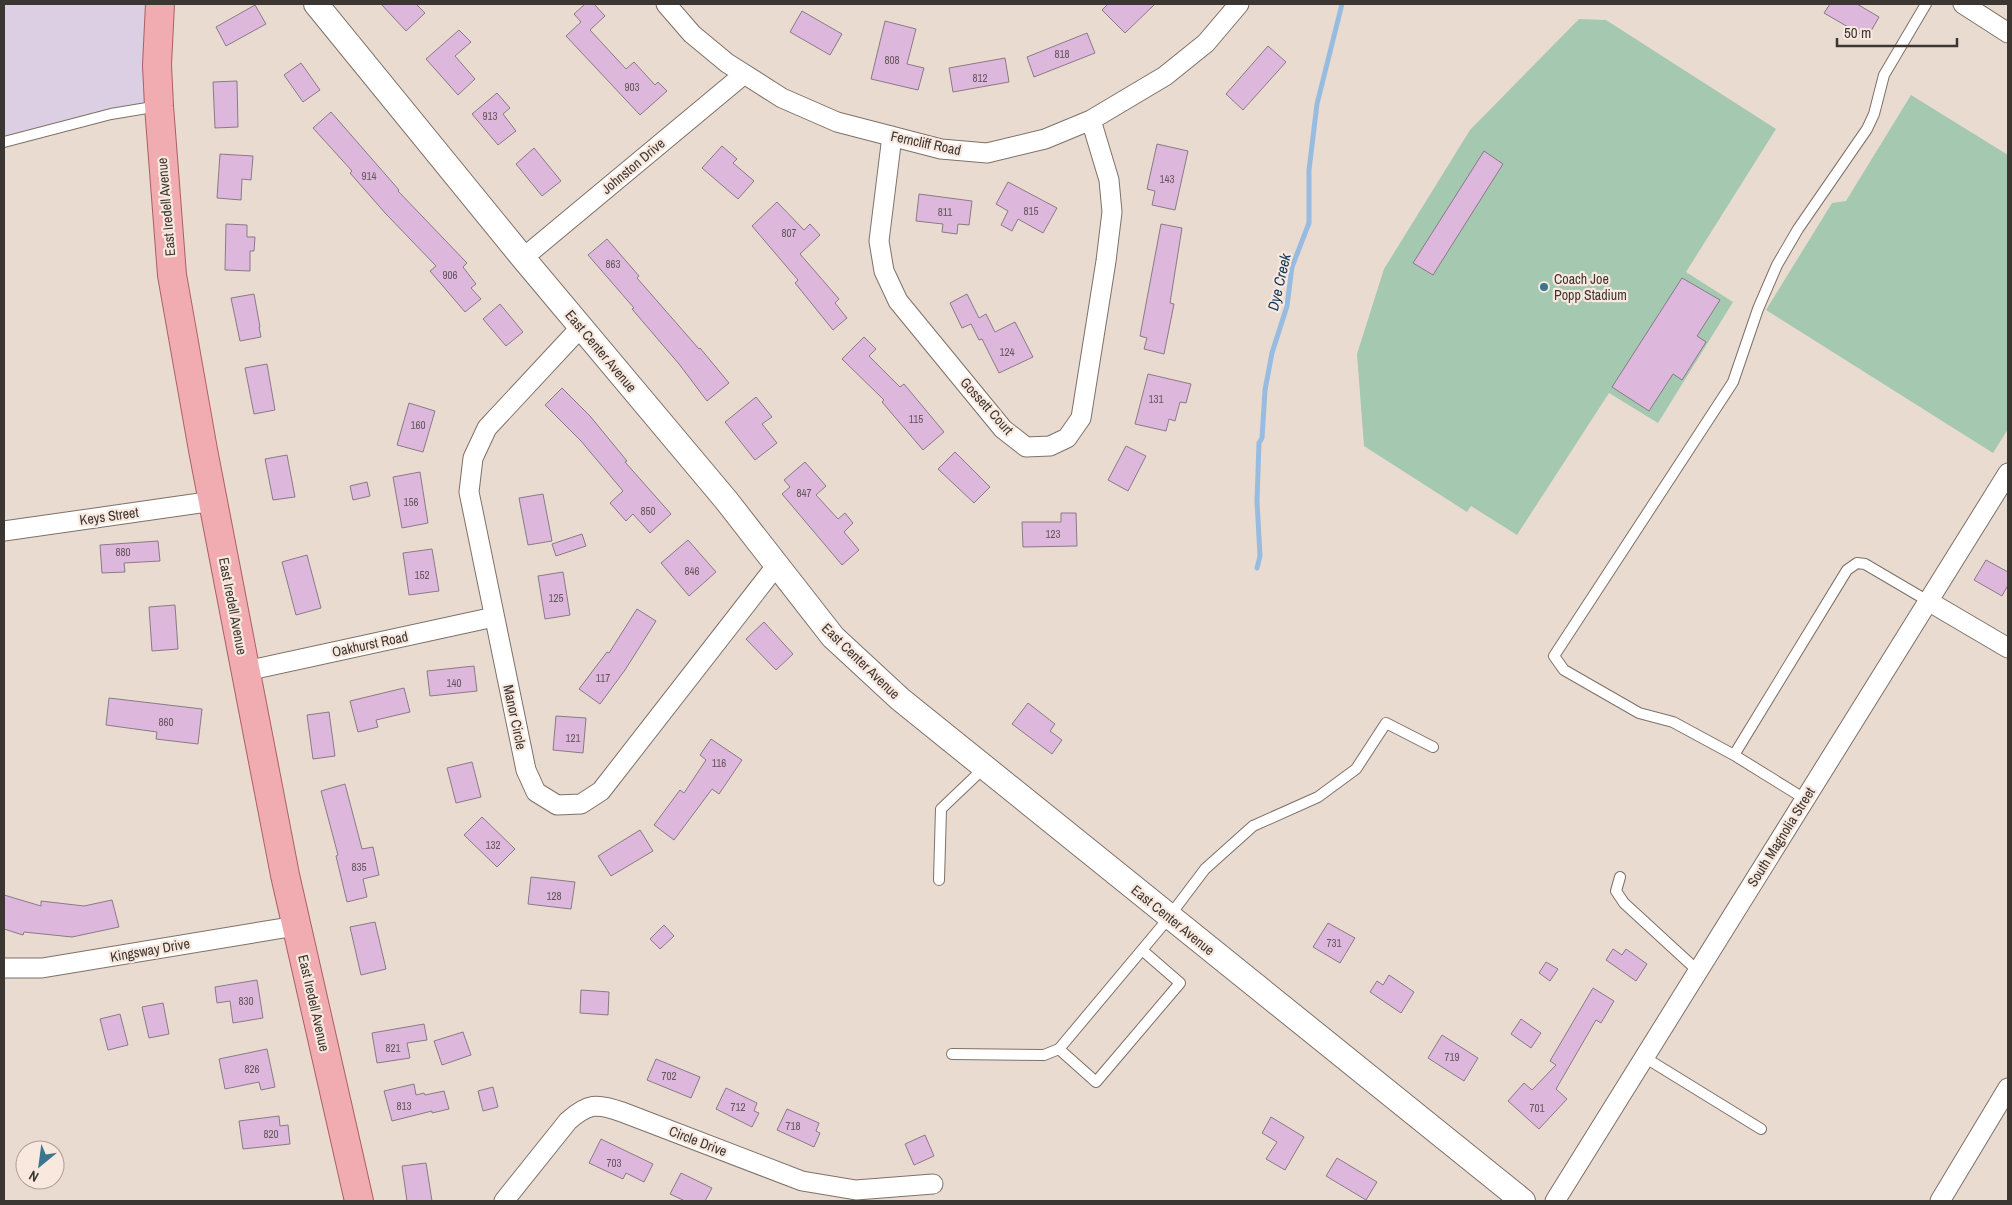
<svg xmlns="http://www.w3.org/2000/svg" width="2012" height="1205" font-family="'Archivo Narrow',sans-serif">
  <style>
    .commercial { fill: #dccfe3 }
    .green { fill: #a4c8b0 }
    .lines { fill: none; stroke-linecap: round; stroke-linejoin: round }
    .stream { stroke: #98bce0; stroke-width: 5 }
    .building { fill: #deb8dc; stroke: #877b86 }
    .service-casing { stroke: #7e7168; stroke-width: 12 }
    .minor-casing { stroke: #7e7168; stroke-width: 21 }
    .tertiary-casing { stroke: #7e7168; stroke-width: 26 }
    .primary-casing { stroke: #ac5e64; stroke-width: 30 }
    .service { stroke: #fff; stroke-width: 10 }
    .minor { stroke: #fff; stroke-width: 19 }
    .tertiary { stroke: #fff; stroke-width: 24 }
    .primary { stroke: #f1acb2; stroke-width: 28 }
    .poi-dot { fill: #3a778e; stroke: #f8e8de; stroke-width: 2 }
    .labels { text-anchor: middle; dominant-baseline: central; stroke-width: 4.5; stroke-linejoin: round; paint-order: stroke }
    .number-label { font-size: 11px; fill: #64565c }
    .street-label { font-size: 14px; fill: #3c3632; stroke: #f8e8de }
    .poi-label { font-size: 14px; fill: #3c3632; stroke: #f8e8de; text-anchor: start }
    .water-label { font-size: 15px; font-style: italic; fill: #0d3659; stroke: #f8e8de }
  </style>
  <rect width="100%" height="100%" fill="#eadbd1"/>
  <path class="commercial" d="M4 4H160L159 106 4 142Z"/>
  <path class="green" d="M1579 19 1606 20 1776 129 1686 272 1733 302 1658 423 1609 393 1517 535 1471 506 1467 512 1364 446 1357 354 1384 269 1470 130Z
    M1911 95 2008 155V429L1993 453 1766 310 1832 203 1846 201Z"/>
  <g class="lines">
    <path class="stream" d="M1257 568 1260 556 1257 501 1259 443 1262 438 1265 390 1272 353 1287 306 1292 267 1309 223V170L1317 104 1342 4"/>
  </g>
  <path class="building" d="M381 4H416L425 13 406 31Z
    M585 4H594L605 16 590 30 626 69 634 62 655 85 658 82 667 91 640 115 566 36 581 22 574 14Z
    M1108 4H1155L1125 33 1102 10Z
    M1830 4H1857L1879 17 1867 38 1824 13Z
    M255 5 266 24 226 46 216 27Z
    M802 11 842 34 830 55 790 32Z
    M885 21 916 29 907 64 924 68 918 90 871 79Z
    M459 30 471 42 455 56 475 79 458 95 426 59Z
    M1087 33 1095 53 1034 77 1027 57Z
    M1268 46 1286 62 1243 110 1226 94Z
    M1005 58 1009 82 953 92 949 68Z
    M301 63 320 90 303 102 284 75Z
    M237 81 238 127 215 128 213 82Z
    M497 93 510 108 503 114 516 131 498 145 472 114Z
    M331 112 399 190 398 191 467 263 463 267 476 284 471 288 481 299 465 312 430 271 436 266 386 214 350 173 352 171 313 128Z
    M1157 144 1188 151 1175 210 1152 205 1155 191 1147 189Z
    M722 146 737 159 733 163 754 181 738 199 702 168Z
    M534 148 561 181 542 196 516 164Z
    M1484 151 1503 164 1433 275 1413 263Z
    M220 154 253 156 251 180 242 179 241 200 217 198Z
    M1008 182 1057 208 1043 233 1018 219 1012 231 1001 225 1008 211 996 204Z
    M919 194 972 201 969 225 958 224 957 234 942 232 943 224 916 221Z
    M777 202 804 230 810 224 820 235 800 254 839 299 835 303 847 318 833 330 795 283 798 280 752 226Z
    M226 224 247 225V237H255L254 251H250V271L225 270Z
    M1161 224 1182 228 1170 303 1174 304 1164 354 1144 349 1147 338 1140 336Z
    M607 239 639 276 637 278 699 349 700 348 729 383 707 401 679 364 632 309 634 308 588 255Z
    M1682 278 1720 300 1697 336 1706 342 1682 380 1673 374 1649 411 1612 387Z
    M254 294 260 327H259L261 337 240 341 231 298Z
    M967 294 979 318 986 314 995 332 1015 322 1033 357 999 373 982 339 979 340 971 324 962 328 950 303Z
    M500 304 523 332 506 346 483 319Z
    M864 337 876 349 869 356 900 387 904 384 944 432 923 450 882 402 884 400 842 359Z
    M267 364 275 410 254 414 245 368Z
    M1148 374 1191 384 1186 403 1180 402 1175 421 1169 419 1166 431 1135 424Z
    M562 388 590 416 627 461 625 462 671 514 650 533 633 514 626 521 610 503 623 491 581 441 545 405Z
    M756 397 772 417 762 424 777 443 755 460 725 422Z
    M409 403 435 411 423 452 397 445Z
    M1126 446 1146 456 1128 491 1108 480Z
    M955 452 990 487 974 503 938 469Z
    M287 455 295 497 273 500 265 459Z
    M805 462 826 486 816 495 838 519 845 513 853 523 844 532 859 550 842 565 782 494 790 487 784 480Z
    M420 472 428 523 402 528 393 477Z
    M367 482 370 496 353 500 350 486Z
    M543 494 552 541 528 545 519 498Z
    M1061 513H1076L1077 546 1023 547 1022 522H1061Z
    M582 534 586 546 556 556 552 544Z
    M688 540 716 572 689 596 661 563Z
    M158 541 160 561 124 563 125 572 102 573 100 545Z
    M432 549 439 591 409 595 403 553Z
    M307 555 321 608 296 615 282 562Z
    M1986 560 2008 572V585L2002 596 1974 580Z
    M563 572 570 615 545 619 538 576Z
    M175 605 178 649 152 651 149 607Z
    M637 609 656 621 625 670 600 704 579 689 607 652 609 653Z
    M764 622 793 654 776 670 746 639Z
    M474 666 477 691 430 696 427 671Z
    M404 688 410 712 376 720 378 727 358 732 350 701Z
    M109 698 202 709 198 744 156 739 157 732 106 725Z
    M1028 703 1055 724 1050 731 1062 740 1052 754 1012 724Z
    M329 712 335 756 313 759 307 715Z
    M556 716 586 718 583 753 553 750Z
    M711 739 742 760 719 794 712 789 674 840 654 825 680 790 684 793 706 760 700 755Z
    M472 762 481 797 456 803 447 768Z
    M345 784 362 849 373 847 379 875 363 879 367 897 347 902 336 856 338 855 321 791Z
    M482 817 515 849 497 867 464 835Z
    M640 830 653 851 611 876 598 856Z
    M531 877 575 882 571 909 528 904Z
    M4 895 41 906V901L84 906 112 900 119 927 72 937 24 932 23 935 4 929Z
    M375 922 386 969 361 975 350 927Z
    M1328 923 1355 938 1340 963 1313 947Z
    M664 925 674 936 660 949 650 939Z
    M1613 949 1622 955 1626 949 1647 964 1636 981 1606 960Z
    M1546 962 1558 969 1550 981 1539 973Z
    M1389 975 1414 992 1401 1013 1370 992 1377 981 1383 985Z
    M257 980 263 1018 233 1023 230 1001 217 1003 215 987Z
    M1593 988 1614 1001 1601 1023 1596 1020 1556 1089 1567 1099 1539 1129 1508 1101 1524 1083 1532 1090 1556 1065 1550 1061Z
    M581 990 609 992 608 1015 580 1013Z
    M163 1003 169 1034 149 1038 142 1007Z
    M120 1014 128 1045 108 1050 100 1019Z
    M1521 1019 1541 1033 1531 1048 1511 1034Z
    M424 1024 427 1040 407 1043 410 1058 377 1063 372 1033Z
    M463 1032 471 1055 442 1065 434 1041Z
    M1442 1035 1478 1058 1464 1081 1428 1058Z
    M267 1049 275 1087 261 1090 259 1082 225 1089 219 1059Z
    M656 1059 700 1077 691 1098 647 1080Z
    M414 1084 416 1095 424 1093 425 1095 444 1091 449 1109 432 1113V1111L392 1121 384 1091Z
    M493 1087 498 1107 483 1111 478 1091Z
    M726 1088 757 1103 754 1111 759 1113 752 1127 716 1109Z
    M787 1109 819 1123 816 1131 820 1133 814 1147 777 1130Z
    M279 1116 280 1126 288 1125 290 1144 243 1149 239 1121Z
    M1271 1117 1304 1137 1285 1170 1266 1159 1277 1142 1262 1133Z
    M925 1135 934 1156 914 1165 905 1144Z
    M601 1139 653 1164 644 1182 626 1173 623 1179 589 1163Z
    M1337 1158 1377 1182 1366 1200 1326 1176Z
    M426 1163 432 1201H407L402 1166Z
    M681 1173 712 1188 705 1201H685L670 1194Z"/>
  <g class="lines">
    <g class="service-casing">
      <path id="service" d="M4 142 111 114 159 106
        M1734 755 1673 722 1639 713 1564 670 1554 656 1733 382 1758 309 1777 265 1798 229 1867 129 1874 114 1884 75 1926 4
        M1805 799 1734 755 1847 570 1857 563 1865 564 1928 601
        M1620 877 1616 891 1624 903 1698 971
        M939 880 941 809 984 768
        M1059 1049 1096 1082 1180 983 1142 950
        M952 1054 1044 1055 1059 1049 1162 926 1205 869 1253 826 1318 797 1356 769 1386 723 1433 747
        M1644 1057 1761 1129"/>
    </g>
    <g class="minor-casing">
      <path id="minor" d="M666 4 692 34 727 63 782 98 837 122 941 149 987 153 1045 139 1091 120 1165 76 1206 43 1239 4
        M1963 4 2008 33
        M892 136 879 241 884 271 898 301 1003 429 1026 447 1050 446 1067 438 1081 418 1106 261 1112 212 1109 180 1091 120
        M523 258 743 75
        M581 327 487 428 473 458 469 492 526 770 536 792 557 805 581 804 601 791 776 566
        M4 531 214 501
        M1928 601 2008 648
        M246 671 494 617
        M4 968H42L296 926
        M504 1201 568 1121C588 1103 597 1103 622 1112L802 1181 856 1190 933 1184
        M1555 1201 2008 473
        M1940 1201 2008 1088"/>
    </g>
    <g class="tertiary-casing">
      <path id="tertiary" d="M316 4 523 258 726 500 833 637 900 699 1523 1201"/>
    </g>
    <g class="primary-casing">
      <path id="primary" d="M160 4 157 65 159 106 172 275 203 450 285 875 359 1201"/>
    </g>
    <use href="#service" class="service"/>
    <use href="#minor" class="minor"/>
    <use href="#tertiary" class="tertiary"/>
    <use href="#primary" class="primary"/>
  </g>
  <circle class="poi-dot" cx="1544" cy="287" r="5"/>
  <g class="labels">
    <g class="number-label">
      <text x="1062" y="54">818</text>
      <text x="892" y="60">808</text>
      <text x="980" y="78">812</text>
      <text x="632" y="87">903</text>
      <text x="490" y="116">913</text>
      <text x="369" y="176">914</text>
      <text x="1167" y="179">143</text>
      <text x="1031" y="211">815</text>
      <text x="945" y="212">811</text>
      <text x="789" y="233">807</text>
      <text x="613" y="264">863</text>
      <text x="450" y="275">906</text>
      <text x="1007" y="352">124</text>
      <text x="1156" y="399">131</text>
      <text x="916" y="419">115</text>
      <text x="418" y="425">160</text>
      <text x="804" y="493">847</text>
      <text x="411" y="502">156</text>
      <text x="648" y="511">850</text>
      <text x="1053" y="534">123</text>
      <text x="123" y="552">880</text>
      <text x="692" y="571">846</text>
      <text x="422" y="575">152</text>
      <text x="556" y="598">125</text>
      <text x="603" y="678">117</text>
      <text x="454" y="683">140</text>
      <text x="166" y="722">860</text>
      <text x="573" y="738">121</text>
      <text x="719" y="763">116</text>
      <text x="493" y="845">132</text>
      <text x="359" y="867">835</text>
      <text x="554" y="896">128</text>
      <text x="1334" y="943">731</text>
      <text x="246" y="1001">830</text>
      <text x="393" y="1048">821</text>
      <text x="1452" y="1057">719</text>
      <text x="252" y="1069">826</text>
      <text x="669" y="1076">702</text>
      <text x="404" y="1106">813</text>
      <text x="738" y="1107">712</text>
      <text x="1537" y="1108">701</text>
      <text x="793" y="1126">718</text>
      <text x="271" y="1134">820</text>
      <text x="614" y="1163">703</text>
    </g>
    <g class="street-label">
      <text transform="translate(926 143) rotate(12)">Ferncliff Road</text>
      <text transform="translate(633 166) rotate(-40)">Johnston Drive</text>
      <text transform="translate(166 207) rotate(-95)">East Iredell Avenue</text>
      <text transform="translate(601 351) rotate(50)">East Center Avenue</text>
      <text transform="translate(987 406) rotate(48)">Gossett Court</text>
      <text transform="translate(109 516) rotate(-8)">Keys Street</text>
      <text transform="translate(233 606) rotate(79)">East Iredell Avenue</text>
      <text transform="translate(370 644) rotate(-12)">Oakhurst Road</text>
      <text transform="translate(861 661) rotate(44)">East Center Avenue</text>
      <text transform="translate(515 717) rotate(78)">Manor Circle</text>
      <text transform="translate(1781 837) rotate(-58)">South Magnolia Street</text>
      <text transform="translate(1173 920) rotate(39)">East Center Avenue</text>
      <text transform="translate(150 950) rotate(-10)">Kingsway Drive</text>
      <text transform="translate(314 1003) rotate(77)">East Iredell Avenue</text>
      <text transform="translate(698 1141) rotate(21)">Circle Drive</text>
    </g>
    <g class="poi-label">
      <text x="1554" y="279">Coach Joe<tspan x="1554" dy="16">Popp Stadium</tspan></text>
    </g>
    <g class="water-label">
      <text transform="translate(1279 282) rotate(-77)">Dye Creek</text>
    </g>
  </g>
  <rect width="2012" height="1205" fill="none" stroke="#3c3632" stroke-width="10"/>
  <g transform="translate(40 1165) rotate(209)"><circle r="24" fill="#f8e8de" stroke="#ada199"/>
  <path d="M0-4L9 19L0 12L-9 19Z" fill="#3a778e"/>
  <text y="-8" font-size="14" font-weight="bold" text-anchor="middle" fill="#3c3632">N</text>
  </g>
  <path d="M1837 38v8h120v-8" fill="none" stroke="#3c3632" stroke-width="2.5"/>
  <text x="1844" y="38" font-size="15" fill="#3c3632" stroke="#f8e8de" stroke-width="4" paint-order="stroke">50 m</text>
</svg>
